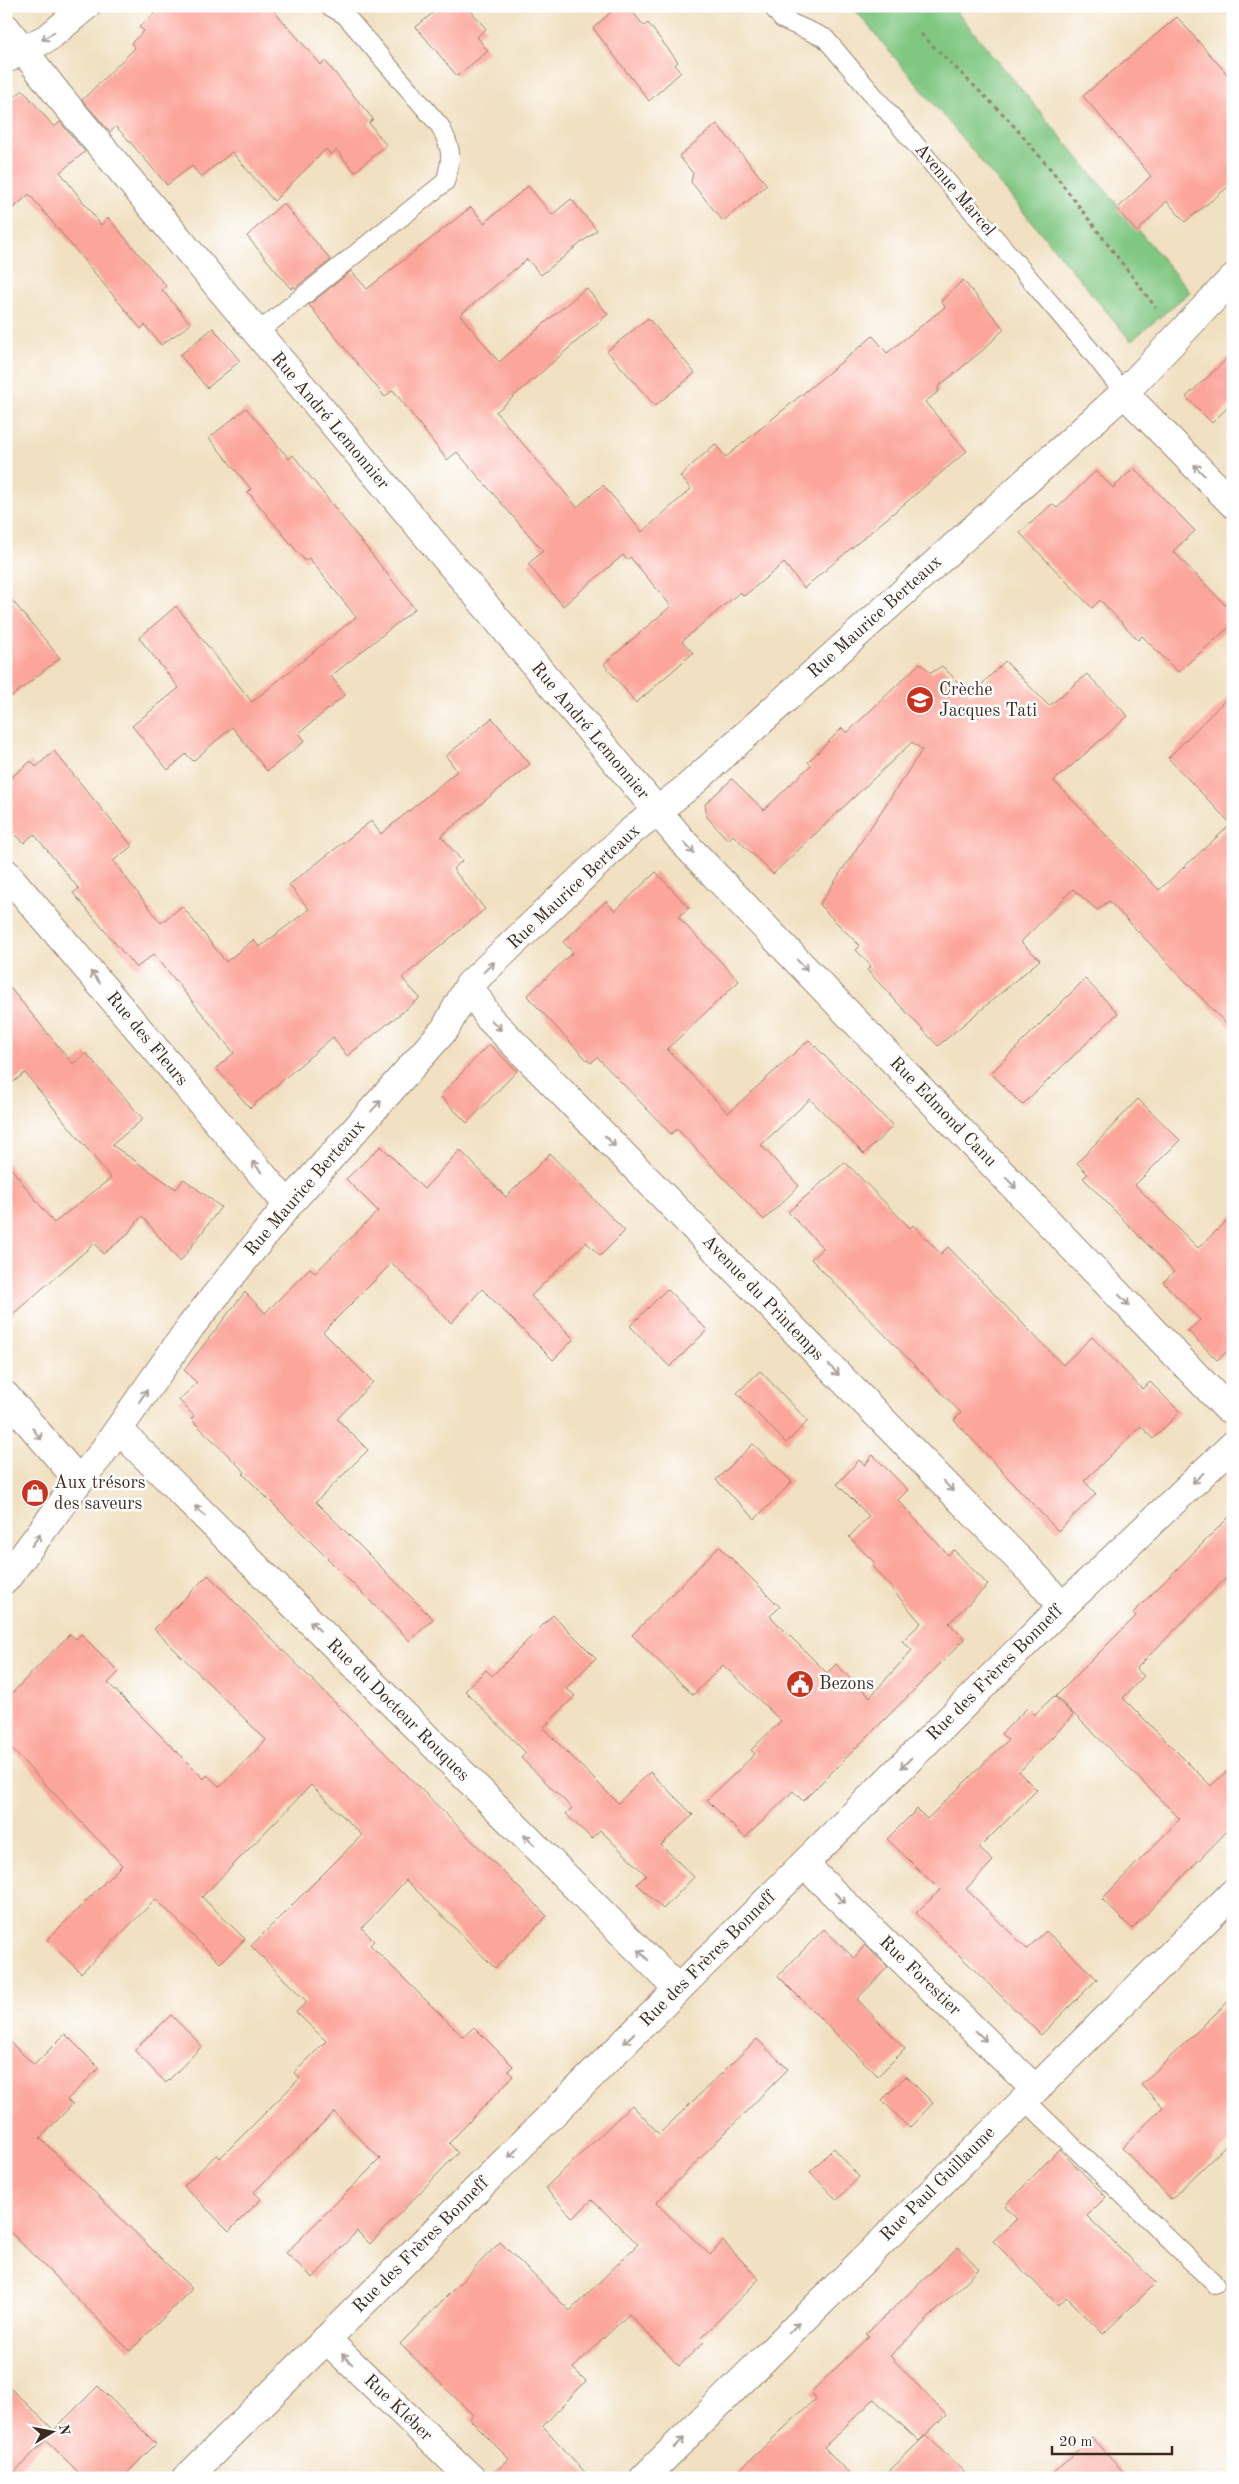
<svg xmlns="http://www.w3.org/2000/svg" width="1239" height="2484" font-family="'Old Standard TT',serif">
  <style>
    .green { fill: #80c782; stroke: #5e7850 }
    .building { fill: #fca59a }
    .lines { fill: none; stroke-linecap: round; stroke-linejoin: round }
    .lane-casing { stroke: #968570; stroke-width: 20 }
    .street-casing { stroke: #968570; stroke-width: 30 }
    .path { stroke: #968570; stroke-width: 3; stroke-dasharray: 4 4; stroke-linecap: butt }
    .lane { stroke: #fff; stroke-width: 18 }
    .street { stroke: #fff; stroke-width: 28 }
    .oneway { stroke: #a79f9a }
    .labels { text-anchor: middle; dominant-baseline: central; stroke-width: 5; stroke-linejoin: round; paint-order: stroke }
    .street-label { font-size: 18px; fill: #3b2a1e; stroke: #fff }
    .poi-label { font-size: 18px; fill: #3b2a1e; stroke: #fff; text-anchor: start }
  </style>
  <rect width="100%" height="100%" fill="#fff"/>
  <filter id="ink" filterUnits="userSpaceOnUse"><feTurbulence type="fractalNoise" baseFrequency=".02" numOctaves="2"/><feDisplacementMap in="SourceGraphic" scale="10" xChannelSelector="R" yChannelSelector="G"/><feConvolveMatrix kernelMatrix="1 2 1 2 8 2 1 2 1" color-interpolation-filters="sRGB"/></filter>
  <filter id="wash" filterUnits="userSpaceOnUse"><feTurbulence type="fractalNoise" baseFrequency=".0096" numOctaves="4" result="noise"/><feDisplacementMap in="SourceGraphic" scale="20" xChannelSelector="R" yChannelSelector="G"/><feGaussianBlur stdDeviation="1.12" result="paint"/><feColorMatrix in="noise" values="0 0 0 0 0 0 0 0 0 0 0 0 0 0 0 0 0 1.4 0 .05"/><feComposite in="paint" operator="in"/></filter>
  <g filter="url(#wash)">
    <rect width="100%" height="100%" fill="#f1e0c1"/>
    <path class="green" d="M852 6H952L1190 292 1131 341Z"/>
    <g id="blocks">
      <path class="building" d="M163 6H270L321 65 325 61 373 119 369 123 386 145 355 172 336 150 331 155 326 149 274 201 232 152 201 177 192 166 167 185 124 135 116 127 110 132 82 100 135 48 131 43 144 31 139 27Z
        M441 6H467L486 29 477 37 488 51 457 76 416 27Z
        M618 6H628L644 26 648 23 678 62 675 65 681 72 649 101 593 28Z
        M1177 17 1233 81V183L1185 222 1167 201 1137 232 1117 209 1151 176 1083 96Z
        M23 90 54 127 60 122 85 152 60 172 101 225 108 218 166 286 162 290 191 324 161 345 145 325 141 329 29 194 6 215V104Z
        M717 124 767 185 723 221 691 182 693 173 679 156Z
        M528 186 552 215 571 199 597 230 541 275 527 259 460 315 499 362 586 288 608 314 496 412 577 507 603 485 642 532 691 489 680 476 715 444 726 457 873 336 887 353 945 307 941 301 963 280 1004 329 983 350 938 387 939 391 925 402 967 451 804 588 784 563 744 596 740 592 682 641 693 653 636 703 604 664 671 606 630 557 627 560 623 555 563 606 528 564 543 551 457 452 447 460 393 390 385 397 309 305 351 271 367 289 471 207 484 223Z
        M283 203 331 260 295 288 294 286 291 289 247 236Z
        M648 318 695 373 655 406 607 351Z
        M213 328 240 361 207 388 180 355Z
        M1233 353V402L1212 423 1186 397Z
        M246 408 289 459 293 455 415 609 331 676 345 695 299 733 305 741 267 771 232 727 193 761 186 754 168 770 132 726 179 688 139 638 176 606 252 702 356 617 309 558 305 561 248 492 251 489 209 438Z
        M1134 468 1195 531 1173 551 1233 613V624L1178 672 1142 636 1138 640 1100 600 1092 608 1020 533 1052 504 1057 508 1096 471 1113 488Z
        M6 593 60 658 6 701Z
        M1005 661 1049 706 1087 674 1128 716 1054 781 1159 890 1231 824 1168 758 1233 692V1031L1109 901 1097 910 1073 889 1021 942 1040 960 938 1046 867 970 871 966 856 950 860 946 819 905 922 750 912 742 773 874 733 835 728 840 707 817 705 804 732 779 764 810 811 765 808 762 842 728 847 733 920 663 931 673 942 666 971 695Z
        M492 718 530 764 441 836 462 861 453 869 485 909 402 978 420 998 347 1056 333 1037 250 1108 216 1068 234 1053 154 954 136 968 73 893 79 889 34 834 24 843 6 825V782L31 761 36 767 54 751 132 846 113 861 161 923 182 906 226 962 253 940 260 947 309 909 289 885 371 821 381 834 457 771 446 756Z
        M656 872 689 908 678 917 739 981 667 1049 728 1113 809 1040 893 1126 864 1154 810 1099 761 1145 799 1186 764 1220 677 1129 671 1134 597 1057 591 1063 585 1058 527 996 573 952 563 942 606 901 615 911Z
        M1085 979 1118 1013 1022 1105 991 1073Z
        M6 983 73 1064 86 1053 143 1119 112 1145 176 1189 184 1179 221 1207 180 1262 142 1216 125 1237 103 1254 95 1243 6 1320V1162L54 1223 111 1178 25 1073 6 1088Z
        M489 1044 517 1071 467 1123 440 1096Z
        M1138 1099 1180 1140 1135 1185 1198 1248 1233 1215V1354L1229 1350 1217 1360 1188 1331 1200 1320 1163 1282 1174 1272 1083 1178 1088 1174 1077 1163Z
        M381 1146 424 1189 460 1150 506 1197 550 1154 625 1231 600 1256 586 1242 531 1296 574 1339 553 1360 482 1289 451 1323 392 1263 323 1332 373 1382 337 1419 368 1450 316 1502 433 1619 410 1641 243 1474 245 1472 191 1419 194 1416 179 1400 197 1383 184 1370 245 1292 265 1313 310 1268 315 1273 378 1211 346 1179Z
        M845 1162 910 1228 913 1225 941 1254 948 1247 1063 1365 1092 1337 1142 1389 1150 1382 1180 1412 1153 1439 1141 1426 1084 1481 1096 1494 1058 1531 954 1420 961 1413 811 1259 823 1248 788 1212Z
        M667 1289 707 1330 670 1367 630 1326Z
        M760 1371 808 1421 786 1443 737 1393Z
        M753 1444 792 1482 755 1519 716 1480Z
        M873 1455 908 1490 898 1500 948 1555 954 1550 988 1585 949 1623 965 1639 803 1801 793 1791 745 1838 707 1800 755 1754 751 1750 781 1721 723 1665 693 1695 632 1635 719 1546 780 1607 770 1616 827 1673 836 1664 870 1697 912 1650 902 1641 921 1623 872 1566 875 1563 849 1537 869 1516 837 1484 859 1460 865 1465Z
        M1233 1513V1571L1136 1669 1144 1676 1123 1698 1211 1786 1233 1765V1825L1132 1929 1102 1899 1180 1819 1056 1696 1136 1616 1133 1613Z
        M208 1575 547 1916 495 1968 406 1880 362 1928 374 1941 370 1945 463 2037 474 2027 513 2066 508 2071 513 2076 449 2143 458 2153 370 2244 357 2231 313 2278 286 2253 380 2159 334 2112 254 2192 261 2199 229 2231 184 2186 217 2154 220 2158 300 2078 294 2073 326 2041 296 2012 307 2002 251 1946 362 1835 311 1785 202 1897 245 1939 220 1963 156 1899 81 1973 47 1940 122 1865 6 1743V1699L70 1634 76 1639 81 1634 119 1672 108 1683 204 1779 207 1775 220 1787 266 1740 154 1629Z
        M553 1615 596 1658 566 1688 575 1696 543 1728 618 1803 650 1772 693 1815 661 1845 694 1877 663 1909 637 1884 646 1875 600 1830 592 1839 566 1814 572 1808 521 1758 526 1753 465 1691 486 1670 492 1676Z
        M1054 1696 1073 1715 1019 1772 1037 1790 979 1848 993 1861 966 1889 1027 1949 1046 1931 1097 1979 1041 2035 916 1913 940 1890 887 1839 917 1809 927 1819 1008 1740 1001 1734 1027 1708 1034 1715Z
        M824 1929 854 1958 865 1945 888 1967 857 1999 905 2049 878 2076 778 1976Z
        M1233 1997V2139L1171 2199 1122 2148 1163 2107 1141 2085Z
        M171 2015 202 2046 166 2083 134 2050Z
        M65 2034 99 2068 67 2100 73 2104 40 2138 192 2289 130 2351 6 2228V2038L34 2065Z
        M757 2039 788 2069 656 2203 710 2255 723 2241 759 2279 701 2338 705 2341 679 2366 629 2314 573 2368 586 2381 543 2426 590 2478H489L509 2459 469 2419 473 2415 400 2344 500 2242 570 2311 638 2244 592 2200 573 2218 545 2188 632 2105 659 2134Z
        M906 2076 933 2103 909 2128 882 2100Z
        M834 2148 859 2177 837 2200 810 2172Z
        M1059 2149 1106 2197 1087 2216 1156 2283 1103 2334 1067 2297 1058 2305 993 2241 1017 2219 1005 2206Z
        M958 2247 979 2269 890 2356 946 2415 919 2441 874 2399 824 2447 853 2478H731L816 2398 811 2392 869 2336 866 2334Z
        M6 2384 54 2430 98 2386 156 2444 122 2478H84L46 2440 9 2478H6Z
        M926 2435 970 2478H882Z
        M1092 2437 1129 2478H1048Z"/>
    </g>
  </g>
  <g filter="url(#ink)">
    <use href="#blocks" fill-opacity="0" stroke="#968570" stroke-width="1"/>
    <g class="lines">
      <g class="lane-casing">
        <path id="lane" d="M772 6 782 19 825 38 1091 351 1124 393
          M257 333 445 182C453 157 452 149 440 126L345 15 329 6
          M1024 2099 1215 2284"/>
      </g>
      <g class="street-casing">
        <path id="street" d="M6 28 59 96 685 844 1227 1408 1233 1410
          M6 59 49 37 86 6
          M1124 393 1233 504
          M6 873 288 1205
          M469 985 489 1018 1041 1582 1062 1607
          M6 1396 79 1481
          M119 1430 678 1989
          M6 1579 79 1481 99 1457 191 1326 288 1205 445 1029 469 985 629 833 689 786 1124 393 1233 278
          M804 1864 1034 2088
          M326 2339 471 2478
          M187 2478 1062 1607 1233 1445
          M644 2478 1233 1893"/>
      </g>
      <path class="path" d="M1222 6 1233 19
        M921 34 1008 119 1053 172 1156 308"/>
      <use href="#lane" class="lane"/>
      <use href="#street" class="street"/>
    </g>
    <defs><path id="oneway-shaft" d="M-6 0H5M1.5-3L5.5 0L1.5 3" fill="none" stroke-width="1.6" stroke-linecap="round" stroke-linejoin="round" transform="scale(1.25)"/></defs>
    <g class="oneway">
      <use href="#oneway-shaft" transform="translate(48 36) rotate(147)"/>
      <use href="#oneway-shaft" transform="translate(1199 470) rotate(-134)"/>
      <use href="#oneway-shaft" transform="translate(689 848) rotate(47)"/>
      <use href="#oneway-shaft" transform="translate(802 965) rotate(46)"/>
      <use href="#oneway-shaft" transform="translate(489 967) rotate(-43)"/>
      <use href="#oneway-shaft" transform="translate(95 977) rotate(-130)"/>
      <use href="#oneway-shaft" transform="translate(496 1025) rotate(46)"/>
      <use href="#oneway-shaft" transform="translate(376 1106) rotate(-48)"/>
      <use href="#oneway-shaft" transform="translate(610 1141) rotate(46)"/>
      <use href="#oneway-shaft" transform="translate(257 1167) rotate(-130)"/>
      <use href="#oneway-shaft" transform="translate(1011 1183) rotate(46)"/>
      <use href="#oneway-shaft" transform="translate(1124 1300) rotate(46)"/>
      <use href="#oneway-shaft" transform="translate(834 1370) rotate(46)"/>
      <use href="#oneway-shaft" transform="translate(143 1396) rotate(-56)"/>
      <use href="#oneway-shaft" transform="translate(37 1434) rotate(51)"/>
      <use href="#oneway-shaft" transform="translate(1198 1478) rotate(137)"/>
      <use href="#oneway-shaft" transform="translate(948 1486) rotate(46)"/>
      <use href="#oneway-shaft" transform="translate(200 1511) rotate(-135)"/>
      <use href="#oneway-shaft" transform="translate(36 1540) rotate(-54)"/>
      <use href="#oneway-shaft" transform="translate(315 1626) rotate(-135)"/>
      <use href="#oneway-shaft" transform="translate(906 1763) rotate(135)"/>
      <use href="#oneway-shaft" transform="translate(529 1840) rotate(-135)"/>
      <use href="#oneway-shaft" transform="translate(840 1898) rotate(44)"/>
      <use href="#oneway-shaft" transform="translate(643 1955) rotate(-135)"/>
      <use href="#oneway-shaft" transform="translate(981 2036) rotate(44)"/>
      <use href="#oneway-shaft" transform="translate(629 2038) rotate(135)"/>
      <use href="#oneway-shaft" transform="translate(514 2152) rotate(135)"/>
      <use href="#oneway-shaft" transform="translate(794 2328) rotate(-45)"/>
      <use href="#oneway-shaft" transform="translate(347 2359) rotate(-136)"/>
      <use href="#oneway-shaft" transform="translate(679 2443) rotate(-45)"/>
    </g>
  </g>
  <defs>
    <g id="school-disc" transform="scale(1.4375)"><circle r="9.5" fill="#c8321e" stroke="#fff"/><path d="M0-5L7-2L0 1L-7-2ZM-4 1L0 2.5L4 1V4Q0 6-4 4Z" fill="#fff"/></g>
    <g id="shop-disc" transform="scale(1.4375)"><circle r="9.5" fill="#c8321e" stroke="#fff"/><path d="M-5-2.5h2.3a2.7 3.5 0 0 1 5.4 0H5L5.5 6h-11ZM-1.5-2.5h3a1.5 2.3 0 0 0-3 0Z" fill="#fff"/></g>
    <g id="civic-disc" transform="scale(1.4375)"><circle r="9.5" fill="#c8321e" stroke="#fff"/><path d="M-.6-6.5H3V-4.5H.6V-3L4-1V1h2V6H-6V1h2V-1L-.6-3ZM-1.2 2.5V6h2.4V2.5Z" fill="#fff"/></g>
  </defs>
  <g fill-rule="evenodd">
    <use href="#school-disc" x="920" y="700"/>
    <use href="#shop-disc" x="35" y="1493"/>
    <use href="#civic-disc" x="800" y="1684"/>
  </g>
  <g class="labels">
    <g class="street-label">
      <text transform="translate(955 190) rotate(50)">Avenue Marcel</text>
      <text transform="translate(330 421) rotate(50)">Rue André Lemonnier</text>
      <text transform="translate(875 617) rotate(-42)">Rue Maurice Berteaux</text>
      <text transform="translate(590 731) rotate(50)">Rue André Lemonnier</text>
      <text transform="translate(574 887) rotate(-43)">Rue Maurice Berteaux</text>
      <text transform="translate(147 1039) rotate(50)">Rue des Fleurs</text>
      <text transform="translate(943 1112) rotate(46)">Rue Edmond Canu</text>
      <text transform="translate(305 1188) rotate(-49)">Rue Maurice Berteaux</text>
      <text transform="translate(763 1298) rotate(46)">Avenue du Printemps</text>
      <text transform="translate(995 1673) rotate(-45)">Rue des Frères Bonneff</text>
      <text transform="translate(398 1710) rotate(45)">Rue du Docteur Rouques</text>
      <text transform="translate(708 1959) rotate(-45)">Rue des Frères Bonneff</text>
      <text transform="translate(920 1976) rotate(44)">Rue Forestier</text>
      <text transform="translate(938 2184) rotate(-45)">Rue Paul Guillaume</text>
      <text transform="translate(421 2245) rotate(-45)">Rue des Frères Bonneff</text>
      <text transform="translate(398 2408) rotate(44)">Rue Kléber</text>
    </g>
    <g class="poi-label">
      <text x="939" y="690">Crèche<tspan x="939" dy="21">Jacques Tati</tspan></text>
      <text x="54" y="1483">Aux trésors<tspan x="54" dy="21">des saveurs</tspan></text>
      <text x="819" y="1684">Bezons</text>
    </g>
  </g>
  <rect width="1239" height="2484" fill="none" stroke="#fff" stroke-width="25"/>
  <g transform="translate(52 2432) rotate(80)" stroke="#ffffff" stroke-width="4" paint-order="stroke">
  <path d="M0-4L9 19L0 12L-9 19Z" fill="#3b2a1e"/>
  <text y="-8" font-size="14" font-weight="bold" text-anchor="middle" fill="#3b2a1e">N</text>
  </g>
  <path d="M1052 2446v8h120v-8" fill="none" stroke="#3b2a1e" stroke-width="2.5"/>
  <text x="1059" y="2446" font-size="15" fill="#3b2a1e" stroke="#ffffff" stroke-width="4" paint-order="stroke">20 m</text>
</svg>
